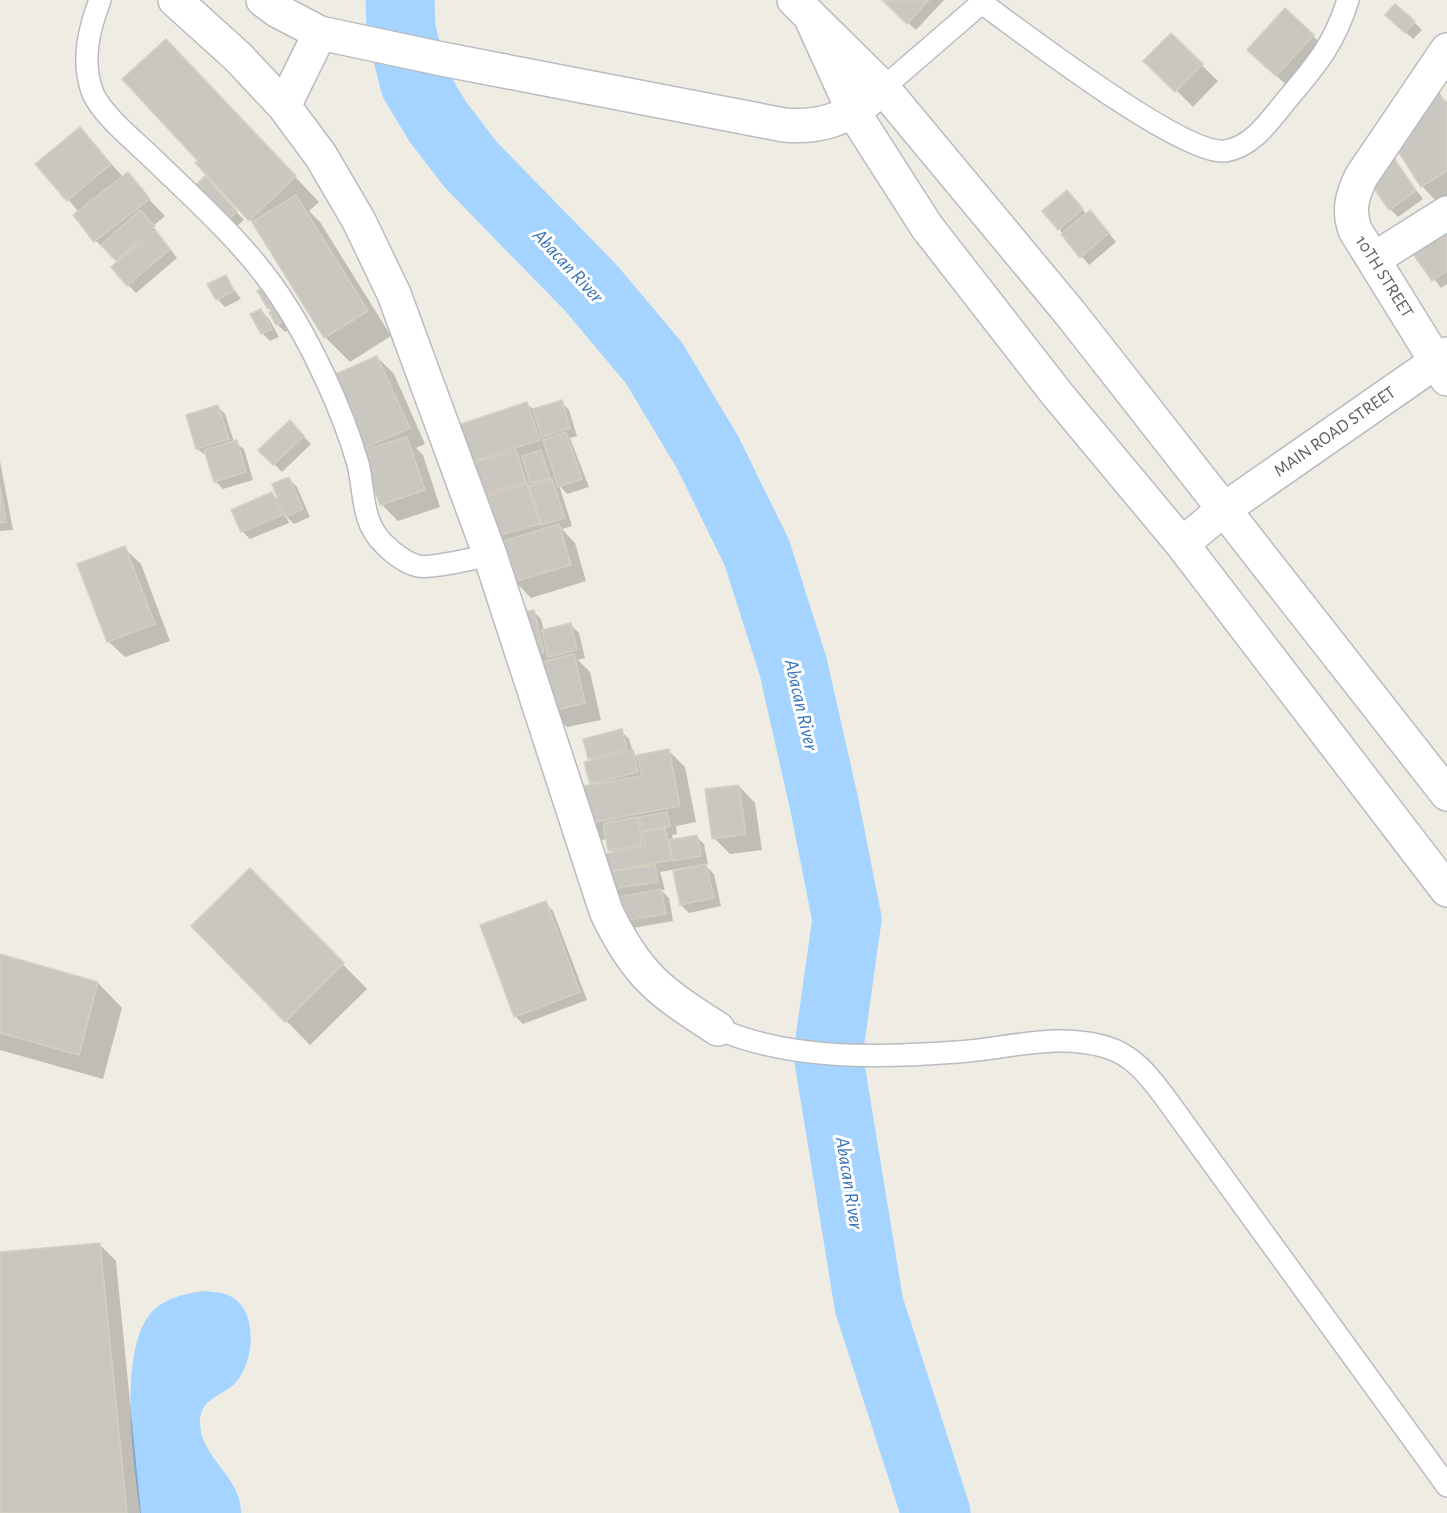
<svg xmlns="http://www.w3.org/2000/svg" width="1447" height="1513" font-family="'Alegreya Sans',sans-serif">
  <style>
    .water { fill: #a4d4ff }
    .shadow { fill: #0003 }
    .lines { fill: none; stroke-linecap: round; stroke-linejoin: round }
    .river { stroke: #a4d4ff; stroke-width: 69 }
    .building { fill: #cac7c0; stroke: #d5cfc1; stroke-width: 1.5 }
    .lane-casing { stroke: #b8bbc1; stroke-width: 24 }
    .street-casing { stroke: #b8bbc1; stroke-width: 36 }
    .lane { stroke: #fff; stroke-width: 21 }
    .street { stroke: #fff; stroke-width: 33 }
    .labels { text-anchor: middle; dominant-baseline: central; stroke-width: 6; stroke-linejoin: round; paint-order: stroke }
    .street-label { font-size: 18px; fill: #5b5f65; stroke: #fff }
    .water-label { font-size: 20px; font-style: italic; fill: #3873b9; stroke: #fff }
  </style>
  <rect width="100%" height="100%" fill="#efede3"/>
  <path class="water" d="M205 1291C212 1292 221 1292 228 1295 257 1307 255 1354 240 1377 229 1396 199 1395 200 1423 200 1458 242 1477 241 1513H140C134 1466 115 1340 157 1307 172 1296 188 1293 205 1291Z"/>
  <path class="shadow" d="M883 0H944L916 30Z
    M1414 22 1422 30 1413 39 1395 23Z
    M1171 35 1218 81 1193 107 1146 60Z
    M1313 36 1329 52 1294 92 1266 66Z
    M190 66 319 202 309 211 320 222 391 336 350 362 325 337 256 226 198 163 200 161Z
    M1438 93 1447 102V197L1438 203 1422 186Z
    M80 129 124 178 128 174 144 190H140L165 216 153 226 177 258 136 293 128 285 119 263 96 241 76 215 79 212 37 164Z
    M1394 160 1423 199 1398 217 1390 209Z
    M213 186 244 220 236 227 228 219Z
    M1075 200 1087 215 1090 212 1098 220 1116 242 1089 265 1044 211Z
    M1447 230V284L1441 288 1411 249Z
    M225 277 241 299 225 307 217 299Z
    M266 287 293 328 285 332 277 324 270 308Z
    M261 311 269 319 279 337 270 341 262 333Z
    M377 357 394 374 425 444 416 448 423 455 440 507 398 521 381 504 363 448Z
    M561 402 569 410 577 436 570 438 589 487 567 494 559 485 572 526 562 529 575 543 586 581 531 598 515 581 504 542 497 536 487 497 468 462 527 404 534 410Z
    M217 406 225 414 234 442 244 449 253 480 223 489 215 481 207 456 197 449 187 416Z
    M290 422 311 444 282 472 260 450Z
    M0 461 13 530 0 531Z
    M289 479 297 487 310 517 294 524 286 516 289 523 250 539 242 531 272 494 281 503Z
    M124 548 141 564 170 641 125 657 108 641Z
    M533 611 541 619 544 631 571 625 579 633 585 658 578 660 590 672 601 720 567 727 550 711 539 664Z
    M621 731 629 739 633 752 637 757 669 751 685 767 696 822 676 826 677 834 672 835 673 841 696 836 704 844 708 864H704L714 874 721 906 689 913 681 905 694 866 660 872 665 890H661L669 898 673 921 633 928 625 921 621 898 612 888 605 855 613 854 607 839 602 840 586 823 593 786 591 784 592 761 590 758Z
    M739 786 755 803 762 850 730 854 714 838Z
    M250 870 367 989 310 1045 193 926Z
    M545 903 553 911 587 1000 523 1024 515 1016Z
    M0 956 98 983 122 1008 103 1079 0 1050Z
    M99 1244 116 1261 141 1513H0V1254Z"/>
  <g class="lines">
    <path class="river" d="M400 0 401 30 415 84 438 122 471 165 591 288 654 363 708 453 757 553 793 666 824 803 847 919 828 1054 869 1305 936 1513"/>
  </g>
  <path class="building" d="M882 0H929L907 24Z
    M1395 4 1415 21 1405 33 1385 15Z
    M1285 8 1314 35 1276 76 1247 50Z
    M1171 33 1203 64 1175 92 1143 61Z
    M166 39 296 176 249 221 195 163 198 161 122 79Z
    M1438 91 1447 106V171L1421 187 1398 151Z
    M80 127 111 164 67 201 35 164Z
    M1394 158 1416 191 1389 210 1366 177Z
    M128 172 150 199 94 242 73 215Z
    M205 176 237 211 227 221 195 186Z
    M1067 190 1083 209 1058 230 1042 211Z
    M296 195 368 311 324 338 252 222Z
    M140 210 155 226 116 261 101 245Z
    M1090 210 1109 233 1080 258 1061 234Z
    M155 230 170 249 127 286 111 267Z
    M1447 230V271L1432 281 1409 248Z
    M226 275 234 291 216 300 207 284Z
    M266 285 277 304 268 309 257 291Z
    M279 306 286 320 276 325 269 312Z
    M261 309 272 329 261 334 250 314Z
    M377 356 410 428 362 449 329 377Z
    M562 400 570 428 542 437 533 409Z
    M527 402 540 440 467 463 455 426Z
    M218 405 229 439 196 449 186 415Z
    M290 420 304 436 273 465 258 450Z
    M566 432 582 479 558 487 543 440Z
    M407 437 425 490 380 505 361 451Z
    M237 440 246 472 214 482 204 450Z
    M516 450 526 482 483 495 472 463Z
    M541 450 550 478 530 483 522 456Z
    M289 477 303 509 285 517 272 484Z
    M552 479 565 518 541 525 529 486Z
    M527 484 540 524 496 536 483 497Z
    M0 487 6 522 0 523Z
    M272 492 282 515 241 532 231 510Z
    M559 524 571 565 513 582 501 542Z
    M125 546 155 624 107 642 77 564Z
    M534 610 544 653 530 657 519 613Z
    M571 623 577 650 548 657 542 630Z
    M574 654 585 703 549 712 537 663Z
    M622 729 627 749 588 759 583 739Z
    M669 749 680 806 584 824 578 787 642 776 637 755Z
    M633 750 638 772 590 784 584 762Z
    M739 785 746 834 712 839 705 789Z
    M667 812 670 826 642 832 639 817Z
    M637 817 642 845 608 851 603 823Z
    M665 828 672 860 607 872 604 854 645 846 642 832Z
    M697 835 701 856 673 861 669 840Z
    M706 864 714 898 680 905 673 871Z
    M655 865 658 882 611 889 608 872Z
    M250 868 344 963 285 1022 191 926Z
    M661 889 666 914 623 921 618 897Z
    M546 901 580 992 514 1017 480 925Z
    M0 954 98 982 79 1055 0 1033Z
    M100 1243 127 1513H0V1252Z"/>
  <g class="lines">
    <g class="lane-casing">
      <path id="lane" d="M100 0C89 29 82 58 91 88 97 110 131 138 147 153 193 198 244 242 280 296 311 342 343 411 358 464 365 493 361 522 384 544 393 553 406 563 418 566 429 569 476 558 490 555
        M982 3C1023 33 1183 156 1225 151 1254 147 1272 117 1290 96 1318 63 1335 42 1348 0
        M883 88 985 0
        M718 1029C791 1060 878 1058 957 1052 1005 1049 1058 1032 1106 1047 1133 1055 1148 1075 1164 1096L1447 1486"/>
    </g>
    <g class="street-casing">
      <path id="street" d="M175 0 238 57 284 106 321 156 359 221 394 294 490 555 606 911C636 975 660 992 718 1029
        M263 0 278 11 320 33 442 59 784 125C818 128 845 120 871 98
        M794 0 883 88 1070 313 1447 794
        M811 18 854 113 927 227 1057 394 1182 544 1447 890
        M1447 50 1361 177C1352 196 1348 210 1355 230L1447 379
        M284 106 320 33
        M1374 259 1447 213
        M1182 544 1223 510 1447 354"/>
    </g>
    <use href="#lane" class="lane"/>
    <use href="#street" class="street"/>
  </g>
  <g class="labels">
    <g class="street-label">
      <text transform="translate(1384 277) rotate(58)">10TH STREET</text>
      <text transform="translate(1335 432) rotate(-35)">MAIN ROAD STREET</text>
    </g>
    <g class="water-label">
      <text transform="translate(568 266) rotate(47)">Abacan River</text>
      <text transform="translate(801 705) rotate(77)">Abacan River</text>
      <text transform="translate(849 1183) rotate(81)">Abacan River</text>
    </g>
  </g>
</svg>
